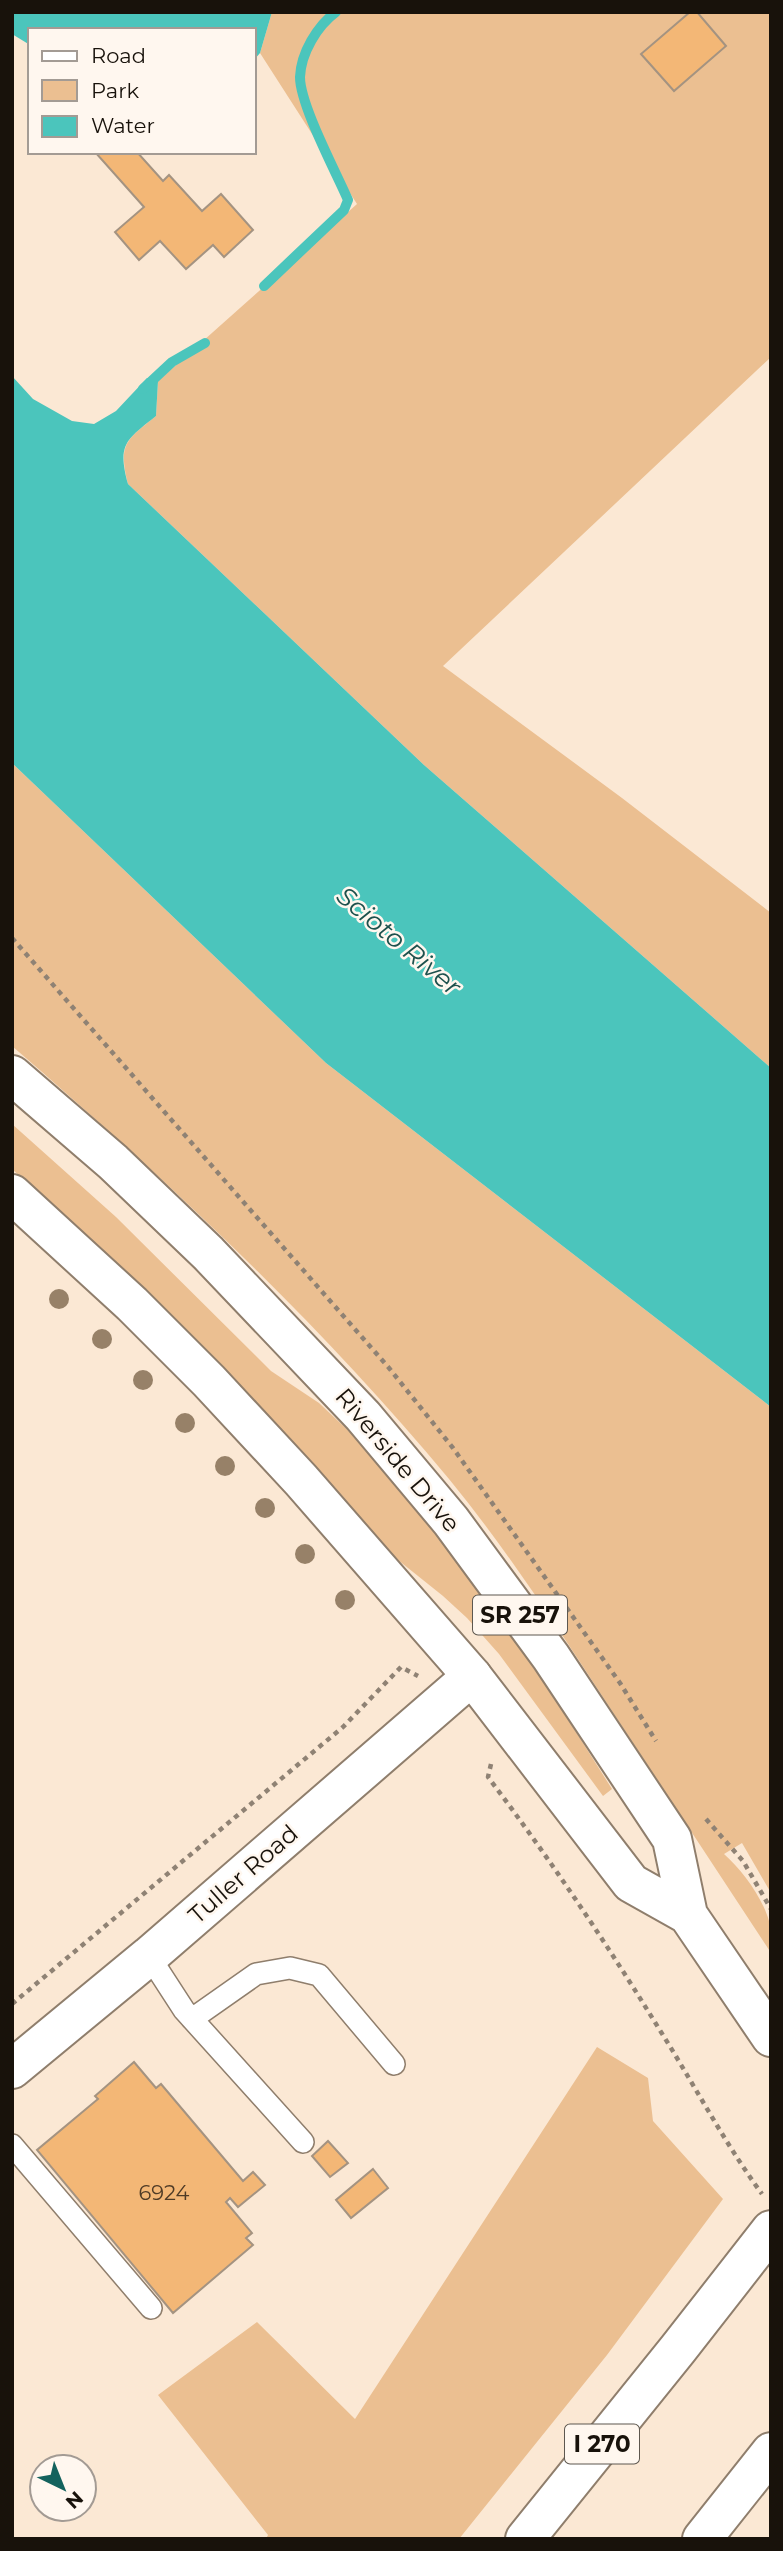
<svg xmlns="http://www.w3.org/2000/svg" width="783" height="2551" font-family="Montserrat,sans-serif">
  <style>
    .green { fill: #ebbf91 }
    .water { fill: #4bc5bc }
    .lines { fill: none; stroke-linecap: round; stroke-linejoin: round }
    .stream { stroke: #4bc5bc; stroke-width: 10 }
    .building { fill: #f3b776; stroke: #a49381; stroke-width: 2 }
    .lane-casing { stroke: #8f7e6c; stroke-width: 24 }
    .secondary-casing { stroke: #8f7e6c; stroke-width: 42 }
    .primary-casing { stroke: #8f7e6c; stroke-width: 42 }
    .highway-casing { stroke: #8f7e6c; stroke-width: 42 }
    .path { stroke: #8f8274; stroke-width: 4.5; stroke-dasharray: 5 5; stroke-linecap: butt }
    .lane { stroke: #fff; stroke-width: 21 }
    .secondary { stroke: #fff; stroke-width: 38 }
    .primary { stroke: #fff; stroke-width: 38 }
    .highway { stroke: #fff; stroke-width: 38 }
    .tree { fill: #978168 }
    .labels { text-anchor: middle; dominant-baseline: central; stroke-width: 5; stroke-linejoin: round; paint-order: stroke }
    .number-label { font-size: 21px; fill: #4f3b26 }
    .shield { fill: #fff7ef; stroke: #5d574f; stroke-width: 2 }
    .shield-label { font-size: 23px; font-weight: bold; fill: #18120b }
    .street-label { font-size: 24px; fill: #18120b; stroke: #fff7ef }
    .water-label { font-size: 26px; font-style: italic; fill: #1d514d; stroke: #fff7ef }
  </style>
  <rect width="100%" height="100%" fill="#fbe8d4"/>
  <path class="green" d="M272 12H771V357L443 666 622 798 771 913V1068L424 765 128 484C118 444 126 440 156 416L158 381 357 204 260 53Z
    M12 763 326 1063 771 1407V1893L742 1843 724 1854C744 1872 767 1903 771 1930 772 1937 771 1946 771 1953 717 1871 664 1790 610 1708 559 1630 508 1551 449 1479 318 1321 167 1180 12 1046Z
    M12 1124 116 1217 271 1371 319 1403 353 1435 444 1543 547 1686 612 1789 603 1796 499 1654 467 1618 443 1596 388 1552 151 1298 12 1169Z
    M597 2047 648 2078 653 2121 723 2199 607 2355 459 2539H266L268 2535 158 2395 257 2322 355 2419Z"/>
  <path class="water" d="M12 12H272L260 53 254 60V30H30V45L12 34Z
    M12 376 33 399 72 421 94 424 116 411 147 378 158 381 156 416C126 440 117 444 128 484L424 765 771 1068V1407L326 1063 12 763Z"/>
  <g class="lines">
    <path class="stream" d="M264 286 344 210 348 200C336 172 300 105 300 77 301 53 317 26 336 12
      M143 389 172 362 205 343"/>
  </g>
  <path class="building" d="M690 12H697L726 46 674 91 641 54Z
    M95 152H137L163 181 169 175 202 211 221 194 253 230 224 257 213 245 186 269 160 241 139 260 115 232 144 207Z
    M134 2062 156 2088 161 2084 243 2181 253 2172 265 2185 238 2207 230 2198 226 2202 252 2233 246 2238 253 2245 173 2313 37 2150 98 2099 95 2096Z
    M328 2141 348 2163 330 2177 312 2156Z
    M373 2169 388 2188 351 2218 336 2200Z"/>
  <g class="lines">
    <g class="lane-casing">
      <path id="lane" d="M149 1956 184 2010 303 2142
        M192 2019 256 1974 290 1968 319 1975 394 2064
        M12 2145 151 2308"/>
    </g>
    <g class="secondary-casing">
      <path id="secondary" d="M12 2069 149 1956 472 1676"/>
    </g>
    <g class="primary-casing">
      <path id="primary" d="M12 1075 113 1162 208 1253 363 1416 451 1521 551 1657 672 1839 688 1915 771 2037
        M12 1194 132 1304 209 1381 301 1480 472 1676 631 1883 688 1915"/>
    </g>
    <g class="highway-casing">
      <path id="highway" d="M525 2539 678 2349 771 2230
        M702 2539 771 2452"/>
    </g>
    <path class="path" d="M12 938 389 1368 453 1448 620 1683 656 1741
      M491 1764 488 1777C550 1859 607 1944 661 2032 695 2086 724 2142 762 2194
      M706 1819 743 1861 771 1909
      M12 2004 343 1727 401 1667 418 1676"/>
    <use href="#lane" class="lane"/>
    <use href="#secondary" class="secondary"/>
    <use href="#primary" class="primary"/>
    <use href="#highway" class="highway"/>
  </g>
  <g class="tree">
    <circle cx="59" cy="1299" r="10"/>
    <circle cx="102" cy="1339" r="10"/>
    <circle cx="143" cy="1380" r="10"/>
    <circle cx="185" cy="1423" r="10"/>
    <circle cx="225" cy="1466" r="10"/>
    <circle cx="265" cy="1508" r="10"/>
    <circle cx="305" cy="1554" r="10"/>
    <circle cx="345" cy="1600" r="10"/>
  </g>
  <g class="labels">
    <g class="number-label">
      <text x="164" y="2192">6924</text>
    </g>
    <g class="shield">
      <rect x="473" y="1595.5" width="94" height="39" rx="5"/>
      <rect x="565" y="2424.5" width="74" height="39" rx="5"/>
    </g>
    <g class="shield-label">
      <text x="520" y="1615">SR 257</text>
      <text x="602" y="2444">I 270</text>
    </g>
    <g class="street-label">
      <text transform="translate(398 1460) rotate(50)">Riverside Drive</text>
      <text transform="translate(243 1874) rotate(-41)">Tuller Road</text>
    </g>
    <g class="water-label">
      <text transform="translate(399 941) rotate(40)">Scioto River</text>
    </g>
  </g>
  <rect width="783" height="2551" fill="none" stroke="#18120b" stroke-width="28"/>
  <rect x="28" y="28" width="228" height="126" fill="#fff7ef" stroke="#a39b94" stroke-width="2"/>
  <rect x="42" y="51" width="35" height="10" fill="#ffffff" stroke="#a39b94" stroke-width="2"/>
  <text x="91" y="63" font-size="21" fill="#18120b">Road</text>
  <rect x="42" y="80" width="35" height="21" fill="#ebbf91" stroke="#a39b94" stroke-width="2"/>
  <text x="91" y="98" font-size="21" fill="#18120b">Park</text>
  <rect x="42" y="116" width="35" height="21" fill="#4bc5bc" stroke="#a39b94" stroke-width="2"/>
  <text x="91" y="133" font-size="21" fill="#18120b">Water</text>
  <g transform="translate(63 2488) rotate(137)"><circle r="33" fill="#fff7ef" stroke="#a39b94" stroke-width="2"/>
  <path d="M0-5L12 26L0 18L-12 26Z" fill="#14625d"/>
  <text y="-10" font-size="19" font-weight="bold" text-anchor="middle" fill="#18120b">N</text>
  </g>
</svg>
